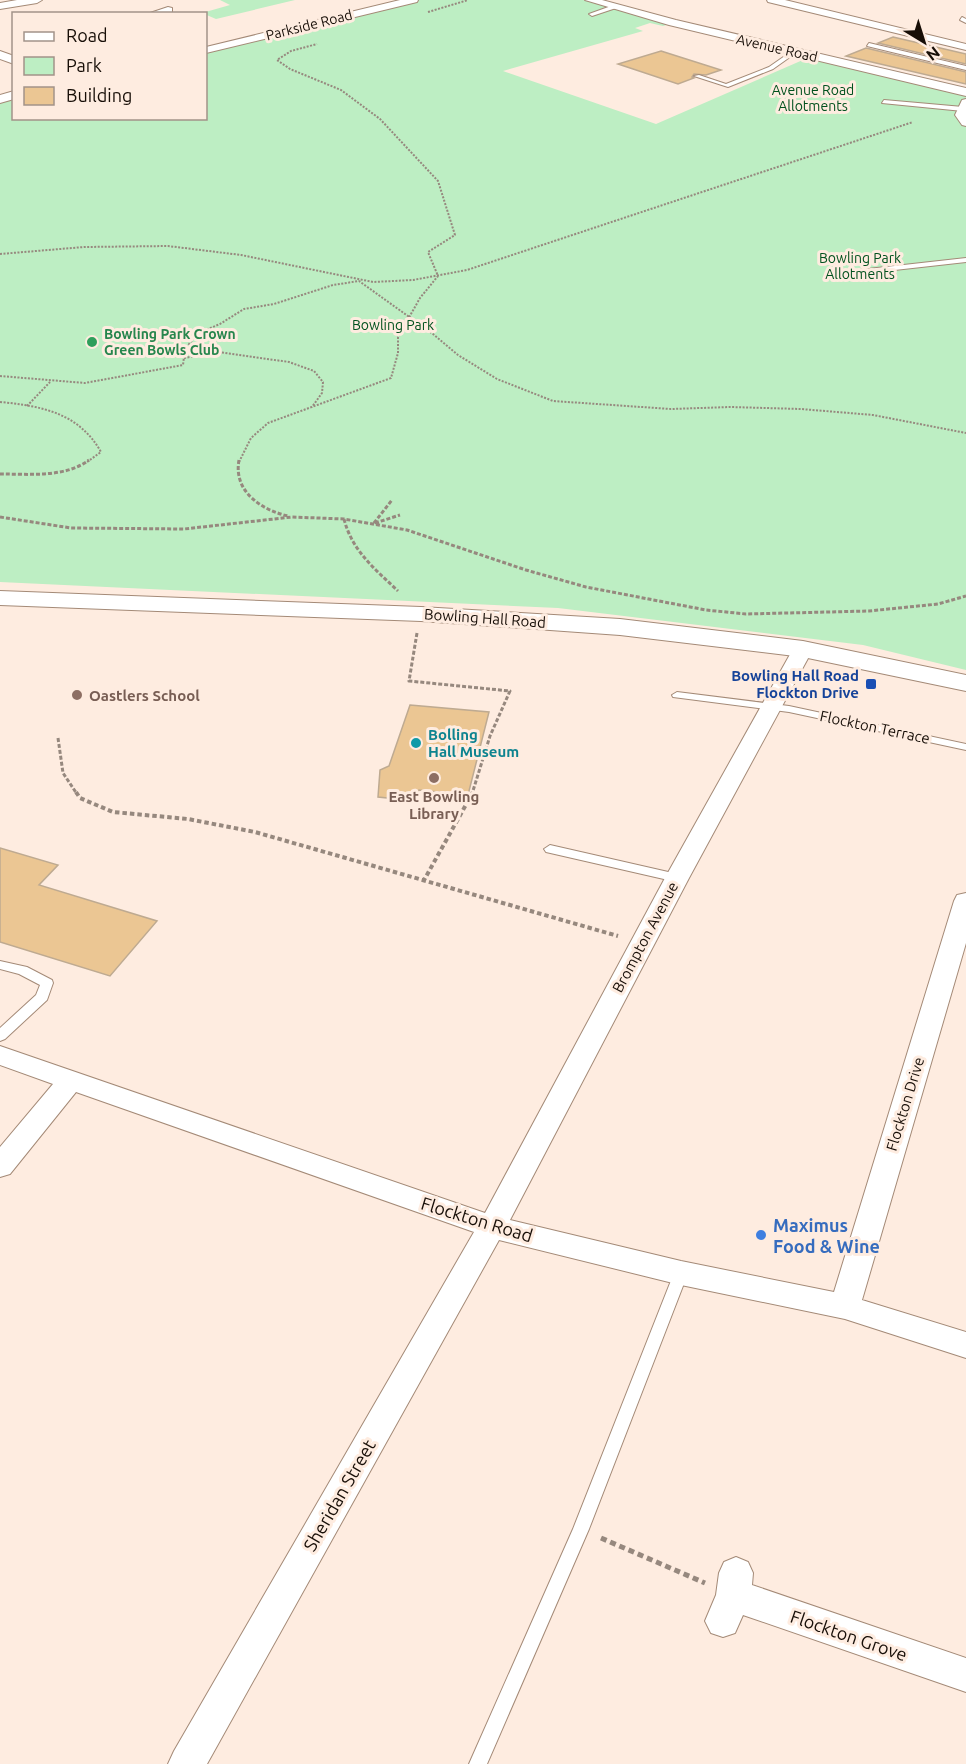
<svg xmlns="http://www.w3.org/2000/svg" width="966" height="1764" font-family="Ubuntu,sans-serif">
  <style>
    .green { fill: #bdeec3 }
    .building { fill: #ebc693; stroke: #beaa91; stroke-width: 1.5 }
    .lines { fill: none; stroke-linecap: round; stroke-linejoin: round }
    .service-casing { stroke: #a48a77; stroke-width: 2 }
    .minor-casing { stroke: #a48a77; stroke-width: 2 }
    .tertiary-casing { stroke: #a48a77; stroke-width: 2 }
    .path-far3 { stroke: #96887e; stroke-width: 2; stroke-dasharray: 2 1.5; stroke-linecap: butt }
    .path-far2 { stroke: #96887e; stroke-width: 3; stroke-dasharray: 4 2; stroke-linecap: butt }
    .path-far1 { stroke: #96887e; stroke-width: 4; stroke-dasharray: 4.5 3; stroke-linecap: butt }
    .path { stroke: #96887e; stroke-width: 5; stroke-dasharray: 6 4; stroke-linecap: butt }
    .service { fill: #fff; fill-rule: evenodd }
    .minor { fill: #fff; fill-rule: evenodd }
    .tertiary { fill: #fff; fill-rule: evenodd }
    .leisure-dot { fill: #2e9e5b; stroke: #feece0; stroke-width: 2 }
    .transit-dot { fill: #1a4fb4; stroke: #feece0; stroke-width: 2 }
    .education-dot { fill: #8d6e63; stroke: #feece0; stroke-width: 2 }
    .culture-dot { fill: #0f9aa8; stroke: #feece0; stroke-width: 2 }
    .shop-dot { fill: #3f7fe0; stroke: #feece0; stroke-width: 2 }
    .labels { text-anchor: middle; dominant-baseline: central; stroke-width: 6; stroke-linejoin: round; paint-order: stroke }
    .far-street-label { font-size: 14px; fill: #170e07; stroke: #feece0 }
    .far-park-label { font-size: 14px; fill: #00511d; stroke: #feece0 }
    .far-leisure-label { font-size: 14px; font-weight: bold; fill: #27864d; stroke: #feece0; text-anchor: start }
    .street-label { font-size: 15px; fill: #170e07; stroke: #feece0 }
    .transit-label { font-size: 15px; font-weight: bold; fill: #164399; stroke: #feece0; text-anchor: end }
    .education-label { font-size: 15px; font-weight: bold; fill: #785e54; stroke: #feece0; text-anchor: start }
    .culture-label { font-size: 15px; font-weight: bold; fill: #0d838f; stroke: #feece0; text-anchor: start }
    .near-street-label { font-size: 18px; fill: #170e07; stroke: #feece0 }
    .near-shop-label { font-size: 18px; font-weight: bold; fill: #366cbe; stroke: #feece0; text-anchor: start }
  </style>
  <rect width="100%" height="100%" fill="#feece0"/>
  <path class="green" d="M220 0H295L216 19 202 13 230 5Z
    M413 0H590L673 23 663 26 650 23 635 28 643 31 503 71 656 124 812 56 966 92V670L863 645 558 608 0 582V99L13 95 14 118H206V50Z"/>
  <path class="building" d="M893 37 966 54V64L878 43Z
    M866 48 966 72V84L846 56Z
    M661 51 721 70 706 75 694 74 692 77 694 78 678 84 618 64Z
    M410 705 489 712 468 795 419 790 416 801 378 797 380 770 389 766Z
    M0 848 58 865 39 885 157 921 110 976 0 942Z"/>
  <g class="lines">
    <g class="service-casing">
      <path id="service" d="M614 5 616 8 592 16 589 14Z
        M962 17 966 19V23L960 20Z
        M869 43 966 66V70L867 46Z
        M792 51 797 52 773 69 728 87 694 76 699 75 726 84 769 67Z
        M884 100 963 107 966 109 963 111 882 103Z
        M966 258V262L850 275 846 273 850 271Z
        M677 692 789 706 966 744V750L789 712 673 697 672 695Z
        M550 845 677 874 683 878 677 882 546 852 544 849Z
        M0 961 27 967 52 980 53 983 47 1000 5 1039 0 1041V1028L36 995 40 985 19 974 0 969Z
        M681 1267 686 1269 688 1273 589 1529 487 1764H469L573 1529 674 1273 676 1269Z"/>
    </g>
    <g class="minor-casing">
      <path id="minor" d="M17 0H42L37 3 0 9V3Z
        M400 0H418L417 2 206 53V47Z
        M585 0H602L676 20 966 88V96L669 25Z
        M767 0H785L966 44V50L768 2Z
        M168 7 172 8V12L147 14Z
        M0 51 14 56V64L0 59Z
        M14 91V99L0 103V95Z
        M966 99V126L962 125 955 115 962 100Z
        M803 643 810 645 813 649 689 878 510 1220 681 1261 834 1292 954 901 957 895 966 893V943L862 1300 966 1332V1358L845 1319 681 1285 499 1240 207 1764H168L174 1751 474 1232 76 1092 10 1174 0 1177V1147L53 1084 0 1065V1046L485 1213 665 878 793 649 796 645Z
        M736 1557 748 1562 753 1573 752 1585 966 1658V1692L743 1615 735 1633 723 1637 711 1633 705 1621 716 1595 719 1573 724 1562Z"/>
    </g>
    <g class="tertiary-casing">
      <path id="tertiary" d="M0 591 421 607 620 619 803 641 966 675V691L803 657 620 635 421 621 0 605Z"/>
    </g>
    <path class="path-far3" d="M428 12 468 0
      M0 254 84 247 168 246 241 255 373 282 413 280 467 270 913 122
      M184 358 218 352 289 362 314 371 323 382 322 393 312 407
      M0 376 85 383 183 365 185 349 198 333 220 324 244 309 274 304 333 285 359 281 433 334 458 355 497 379 553 401 671 409 730 407 801 409 873 415 966 433
      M0 402C42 406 79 413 101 452L87 462
      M27 406 50 382
      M239 462 251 438 268 423 391 378 398 353V337L420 298 438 276 428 252 455 235 438 181 380 119 341 90 290 69 277 60 291 51 317 44"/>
    <path class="path-far2" d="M239 460C233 492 262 510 288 516
      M0 474C29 474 65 478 89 460
      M0 517 71 528 184 529 292 517 344 519 407 530 526 570 586 587 706 610 746 614 869 611 938 604 966 596
      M344 519C352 551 375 569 398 591
      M374 523 392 500
      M375 523 400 515
      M417 633 409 681 510 691 490 736 472 794
      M58 738 63 773 77 794"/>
    <path class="path-far1" d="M76 792 80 798 113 812 188 819 255 832 618 936
      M423 882 473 792"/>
    <path class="path" d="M601 1538 705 1583"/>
    <use href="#service" class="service"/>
    <use href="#minor" class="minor"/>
    <use href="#tertiary" class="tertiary"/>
  </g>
  <circle class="leisure-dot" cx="92" cy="342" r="6"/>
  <rect class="transit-dot" x="865" y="678" width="12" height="12" rx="3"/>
  <g class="education-dot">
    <circle cx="77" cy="695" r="6"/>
    <circle cx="434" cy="778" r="6"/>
  </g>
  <circle class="culture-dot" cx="416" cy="743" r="6"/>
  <circle class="shop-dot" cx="761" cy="1235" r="6"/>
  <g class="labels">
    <g class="far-street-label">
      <text transform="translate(309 25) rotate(-14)">Parkside Road</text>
      <text transform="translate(777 48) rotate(13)">Avenue Road</text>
    </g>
    <g class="far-park-label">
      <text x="813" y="90">Avenue Road<tspan x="813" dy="16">Allotments</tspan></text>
      <text x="860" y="258">Bowling Park<tspan x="860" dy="16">Allotments</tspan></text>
      <text x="393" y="325">Bowling Park</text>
    </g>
    <g class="far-leisure-label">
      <text x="104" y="334">Bowling Park Crown<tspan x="104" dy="16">Green Bowls Club</tspan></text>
    </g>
    <g class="street-label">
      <text transform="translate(485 618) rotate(4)">Bowling Hall Road</text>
      <text transform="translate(875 727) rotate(12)">Flockton Terrace</text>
      <text transform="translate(645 937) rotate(-62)">Brompton Avenue</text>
      <text transform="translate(905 1104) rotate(-73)">Flockton Drive</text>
    </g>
    <g class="transit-label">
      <text x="859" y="675">Bowling Hall Road<tspan x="859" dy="17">Flockton Drive</tspan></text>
    </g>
    <g class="education-label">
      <text x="89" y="695">Oastlers School</text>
      <text x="434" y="796" text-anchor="middle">East Bowling<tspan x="434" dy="17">Library</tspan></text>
    </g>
    <g class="culture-label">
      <text x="428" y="734">Bolling<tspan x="428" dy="17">Hall Museum</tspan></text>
    </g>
    <g class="near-street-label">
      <text transform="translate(477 1219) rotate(17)">Flockton Road</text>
      <text transform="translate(339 1495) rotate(-60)">Sheridan Street</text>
      <text transform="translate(849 1635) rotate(19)">Flockton Grove</text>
    </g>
    <g class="near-shop-label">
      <text x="773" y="1225">Maximus<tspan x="773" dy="21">Food &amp; Wine</tspan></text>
    </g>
  </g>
  <rect x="12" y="12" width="195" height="108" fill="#feece0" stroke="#a29389" stroke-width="1.5"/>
  <rect x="24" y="32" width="30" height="9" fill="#ffffff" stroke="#a29389" stroke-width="1.5"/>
  <text x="66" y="42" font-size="18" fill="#170e07">Road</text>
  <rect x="24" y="57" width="30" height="18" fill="#bdeec3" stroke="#a29389" stroke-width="1.5"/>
  <text x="66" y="72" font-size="18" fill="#170e07">Park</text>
  <rect x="24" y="87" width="30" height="18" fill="#ebc693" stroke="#a29389" stroke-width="1.5"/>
  <text x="66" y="102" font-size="18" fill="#170e07">Building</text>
  <g transform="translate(924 42) rotate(142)" stroke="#feece0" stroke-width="4.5" paint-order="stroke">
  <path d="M0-4.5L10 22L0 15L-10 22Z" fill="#170e07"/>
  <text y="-9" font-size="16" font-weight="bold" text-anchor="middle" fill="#170e07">N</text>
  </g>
</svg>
